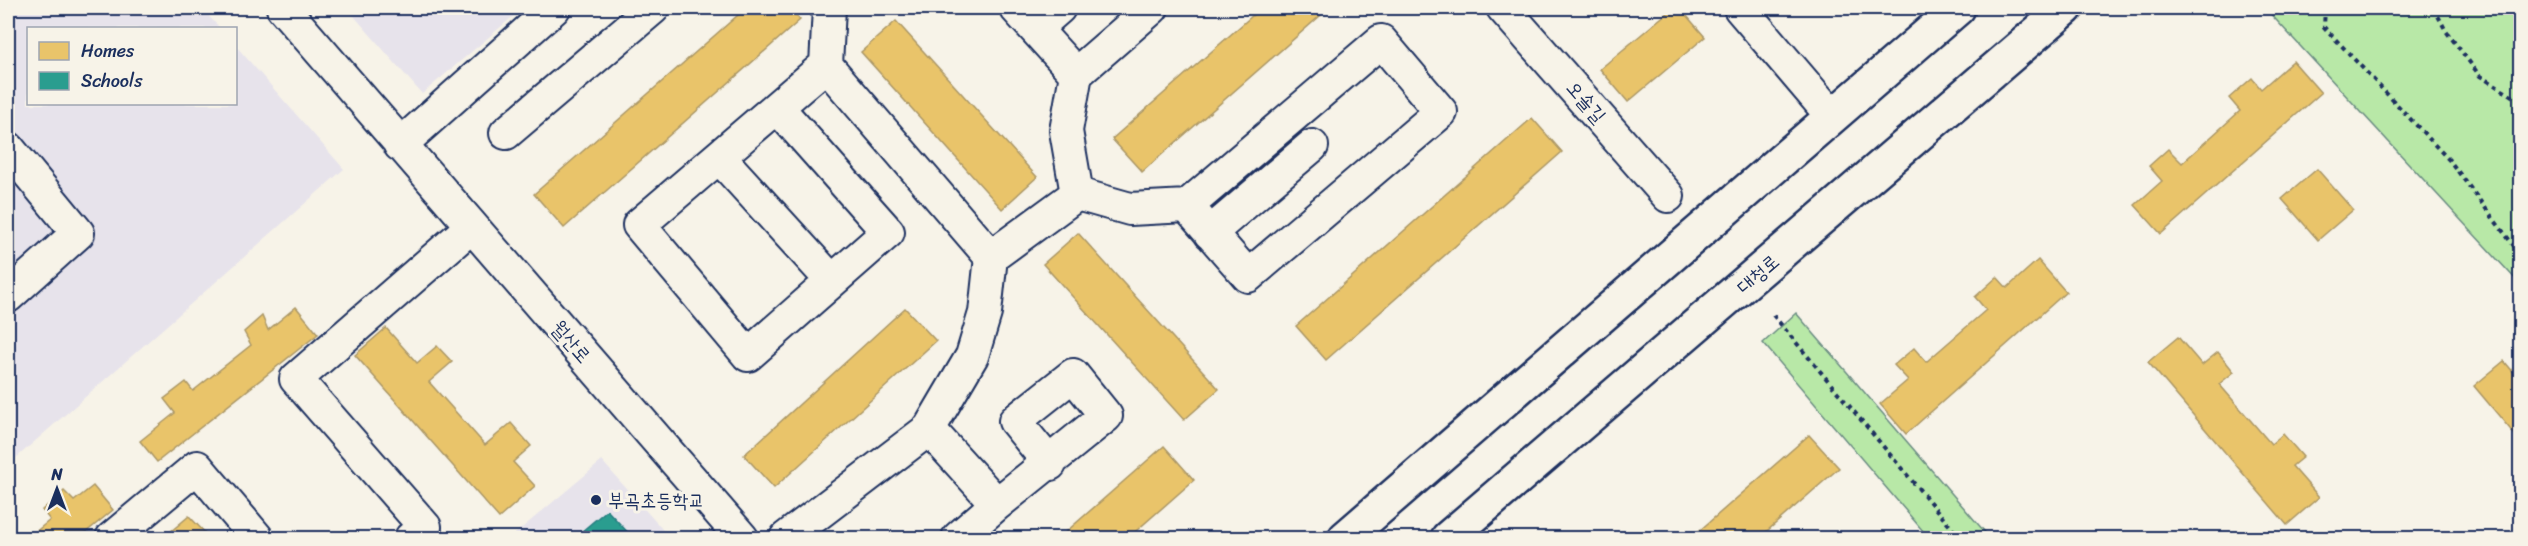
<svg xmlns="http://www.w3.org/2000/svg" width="2528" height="546" font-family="Sriracha,'Poor Story',sans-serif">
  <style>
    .built { fill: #e7e3eb }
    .green { fill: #b8e8a7; stroke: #6a8c82; stroke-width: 1.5 }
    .homes { fill: #e9c46a; stroke: #ab9766; stroke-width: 1.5 }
    .schools { fill: #2a9d8f; stroke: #267c80; stroke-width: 1.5 }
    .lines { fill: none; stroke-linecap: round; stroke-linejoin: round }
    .minor-casing { stroke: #1b2f5e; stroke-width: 36 }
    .major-casing { stroke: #1b2f5e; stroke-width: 38 }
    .path { stroke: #1b2f5e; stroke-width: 4; stroke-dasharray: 4.5 4.5; stroke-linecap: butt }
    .minor { stroke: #f7f3e8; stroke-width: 32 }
    .major { stroke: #f7f3e8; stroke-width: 33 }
    .poi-dot { fill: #1b2f5e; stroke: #f7f3e8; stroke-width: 2 }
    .labels { text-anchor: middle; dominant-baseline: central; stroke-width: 6; stroke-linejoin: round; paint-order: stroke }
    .street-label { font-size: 20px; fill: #1b2f5e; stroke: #f7f3e8 }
    .poi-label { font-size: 20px; fill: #1b2f5e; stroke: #f7f3e8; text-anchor: start }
  </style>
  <rect width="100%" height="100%" fill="#f7f3e8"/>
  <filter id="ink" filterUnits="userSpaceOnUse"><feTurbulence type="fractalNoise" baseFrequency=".0167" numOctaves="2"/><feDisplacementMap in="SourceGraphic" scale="12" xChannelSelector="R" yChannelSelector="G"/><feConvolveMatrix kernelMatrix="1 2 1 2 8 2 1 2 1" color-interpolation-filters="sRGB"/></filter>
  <g filter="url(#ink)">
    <path class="built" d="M8 8H201L220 28H28V104H236V46L344 169 8 465Z
      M347 8H523L422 94Z
      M602 461 670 538H510Z"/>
    <path class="green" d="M2265 8H2520V284Z
      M1796 313 1990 538H1929L1763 343Z"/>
    <path class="homes" d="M746 8H789L800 20 564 228 534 194Z
      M1261 8H1329L1142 172 1112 139Z
      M1673 8H1680L1705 37 1628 102 1600 69Z
      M896 21 1037 177 1002 209 861 52Z
      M2293 61 2321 93 2161 234 2135 205 2162 181 2149 166 2168 149 2182 163 2240 111 2229 98 2252 78 2261 89Z
      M1532 118 1562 152 1326 360 1296 326Z
      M2317 169 2353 210 2318 240 2282 199Z
      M1078 233 1219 389 1184 420 1043 264Z
      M2038 260 2066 292 1906 434 1880 404 1908 380 1894 365 1914 348 1926 362 1986 310 1975 297 1997 277 2007 288Z
      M296 307 318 334 157 462 140 441 175 413 164 399 186 382 193 391 251 345 244 332 262 316 268 330Z
      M905 308 936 341 774 488 744 455Z
      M386 328 417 363 437 346 452 362 429 382 485 445 511 423 531 446 513 462 535 486 499 518 355 355Z
      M2178 337 2202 365 2218 352 2234 372 2219 384 2271 444 2283 434 2303 457 2292 466 2319 497 2287 525 2148 362Z
      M2504 361 2520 380V441L2474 386Z
      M1809 435 1839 468 1759 538H1691Z
      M1164 446 1194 480 1128 538H1059Z
      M93 486 113 510 79 538H28L50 520 42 510 64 491 74 501Z
      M189 516 210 538H163Z"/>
    <path class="schools" d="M607 510 633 538H574Z"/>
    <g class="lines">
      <g class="minor-casing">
        <path id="minor" d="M283 8 742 538
          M1016 8 1076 74
          M1503 8 1668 196
          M1740 8 1832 116
          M1035 29 1059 8
          M826 65 829 8
          M777 107 888 232 748 355 639 225Z
          M777 107 826 65 991 257 985 313 972 356 929 429 786 538
          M506 133 653 8
          M400 145 554 8
          M8 148 78 233 8 296
          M719 157 832 281
          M1077 194 1066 131 1076 74 1152 8
          M1210 233 1312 146
          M991 257 1077 194 1130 209 1187 206 1248 276 1441 112 1381 41 1187 206
          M929 429 997 504 958 538
          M997 504 1106 416 1073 375 1015 421 1050 464
          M112 538 197 467 257 538
          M411 538 425 527 296 379 471 227"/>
      </g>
      <g class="major-casing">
        <path id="major" d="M1345 538 1958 8
          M1448 538 2066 8"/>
      </g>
      <path class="path" d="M2325 8 2324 27 2450 161 2520 254
        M2434 8 2446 31 2480 76 2520 101
        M332 11 335 8
        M1773 315 1960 538"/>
      <use href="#minor" class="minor"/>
      <use href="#major" class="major"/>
    </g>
  </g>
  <circle class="poi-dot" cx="596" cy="500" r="6"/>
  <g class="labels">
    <g class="street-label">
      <text transform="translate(1586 102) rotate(49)">오솔길</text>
      <text transform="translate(1758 274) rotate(-41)">대청로</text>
      <text transform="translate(571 342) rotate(49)">월산로</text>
    </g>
    <g class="poi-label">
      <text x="608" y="500">부곡초등학교</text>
    </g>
  </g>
  <rect width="2528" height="546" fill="none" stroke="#f7f3e8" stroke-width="30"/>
  <rect x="15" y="15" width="2498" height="516" fill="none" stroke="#1b2f5e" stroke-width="2" filter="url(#ink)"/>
  <rect x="27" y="27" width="210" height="78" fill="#f7f3e8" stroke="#9fa5b1" stroke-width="1.5"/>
  <rect x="39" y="42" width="30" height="18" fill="#e9c46a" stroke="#9fa5b1" stroke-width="1.5"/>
  <text x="81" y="57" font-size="18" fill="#1b2f5e">Homes</text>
  <rect x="39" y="72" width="30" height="18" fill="#2a9d8f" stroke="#9fa5b1" stroke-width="1.5"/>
  <text x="81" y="87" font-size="18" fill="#1b2f5e">Schools</text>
  <g transform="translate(57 489)" stroke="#f7f3e8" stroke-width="4.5" paint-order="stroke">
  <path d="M0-4.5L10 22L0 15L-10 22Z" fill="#1b2f5e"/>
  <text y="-9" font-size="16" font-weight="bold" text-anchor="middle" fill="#1b2f5e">N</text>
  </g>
</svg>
